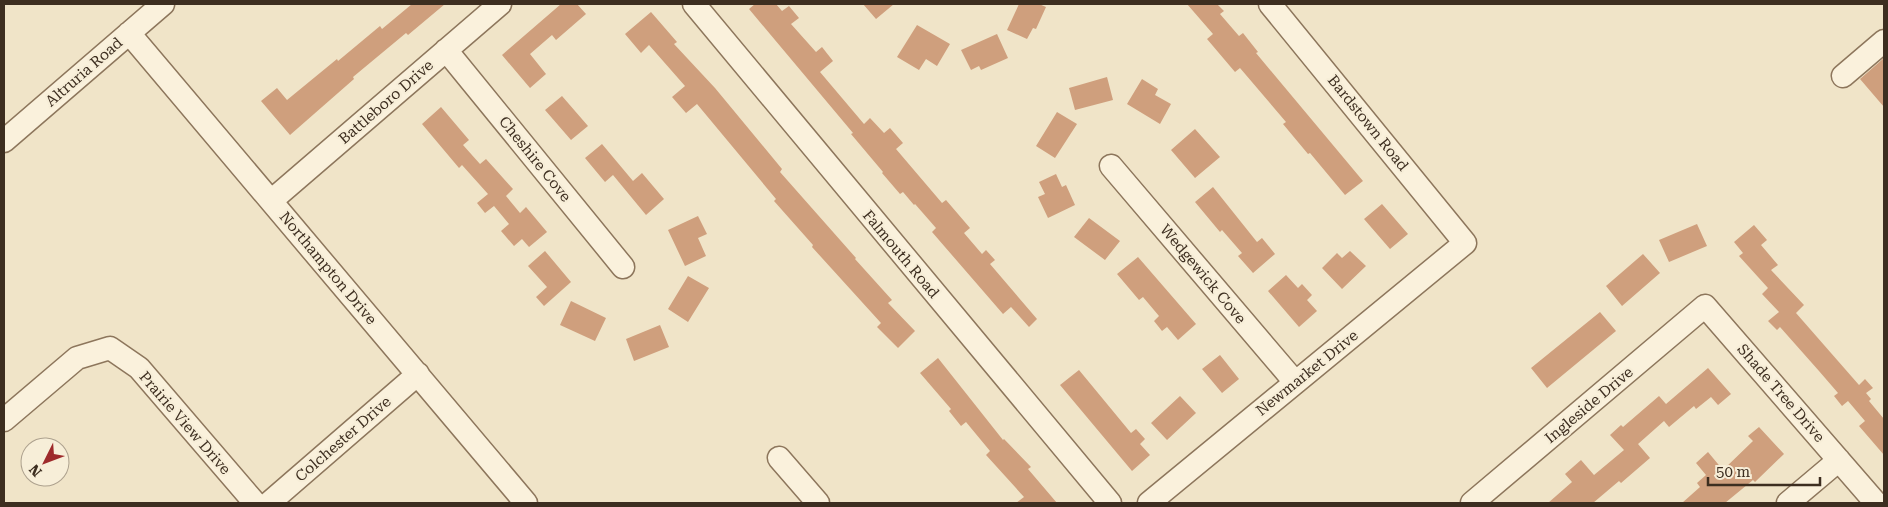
<svg xmlns="http://www.w3.org/2000/svg" width="1888" height="507" font-family="'Roboto Serif',serif">
  <style>
    .building { fill: #cf9f7d }
    .lines { fill: none; stroke-linecap: round; stroke-linejoin: round }
    .minor-casing { stroke: #8d765c; stroke-width: 25 }
    .minor { stroke: #faf1dc; stroke-width: 22 }
    .labels { text-anchor: middle; dominant-baseline: central; stroke-width: 4.5; stroke-linejoin: round; paint-order: stroke }
    .street-label { font-size: 15px; fill: #3d2e20; stroke: #f7eed8 }
  </style>
  <rect width="100%" height="100%" fill="#f0e4c8"/>
  <path class="building" d="M412 4H445L408 35 406 33 353 77 354 79 290 135 261 101 277 88 287 100 337 59 338 61 380 26 382 29Z
    M561 4H577L586 14 556 40 552 35 530 54 546 74 530 88 502 55Z
    M755 4H776L782 11 789 6 799 18 791 24 816 52 822 47 833 61 820 72 864 124 870 118 884 133 890 128 903 143 896 149 942 203 946 200 970 228 964 233 982 254 986 250 995 260 990 264 1037 319 1029 327 1011 307 1003 314 932 232 936 228 915 204 914 205 903 192 900 194 882 173 883 172 851 134 853 133 749 9Z
    M863 4H894L876 19Z
    M1019 4H1039L1046 7 1036 29 1033 28 1027 39 1007 30Z
    M1187 4H1217L1224 11 1220 14 1239 36 1243 33 1258 52 1256 53 1363 181 1345 195 1310 153 1308 154 1283 124 1286 122 1240 68 1235 72 1207 39 1213 34Z
    M651 12 677 42 674 44 715 88 782 169 780 172 856 258 855 259 892 300 888 303 915 331 898 348 877 327 881 323 812 247 813 245 774 201 776 199 697 104 686 113 672 97 685 86 649 45 641 53 625 34Z
    M917 25 950 44 937 66 926 59 919 70 897 57Z
    M997 34 1008 58 981 70 979 66 971 70 961 50Z
    M1884 58V107L1860 79Z
    M1107 77 1113 100 1075 110 1069 88Z
    M1142 79 1158 89 1155 95 1171 104 1160 124 1127 104Z
    M562 96 588 126 571 140 545 110Z
    M441 107 469 140 463 145 480 164 486 159 513 189 506 196 520 213 526 207 547 232 529 247 522 239 514 246 501 231 509 224 494 206 485 213 477 203 488 194 462 165 459 168 422 124Z
    M1057 112 1077 124 1055 158 1036 146Z
    M1195 129 1220 157 1195 178 1171 150Z
    M602 144 633 181 642 173 664 199 646 215 613 175 605 182 585 158Z
    M1056 174 1062 187 1066 185 1075 205 1048 218 1038 197 1045 194 1039 182Z
    M1213 187 1257 242 1262 238 1275 254 1253 273 1238 256 1242 253 1222 230 1220 232 1195 202Z
    M1382 204 1408 234 1390 249 1364 219Z
    M698 216 707 234 698 238 706 256 685 266 668 230Z
    M1089 218 1120 241 1105 260 1074 237Z
    M1697 224 1707 246 1669 262 1659 240Z
    M1754 225 1767 240 1761 245 1778 265 1771 270 1804 305 1796 313 1859 385 1865 379 1873 388 1866 393 1871 399 1869 401 1884 419V455L1859 426 1865 421 1848 401 1842 406 1834 396 1838 393 1819 371 1780 327 1777 330 1768 321 1779 312 1762 294 1768 288 1739 256 1743 253 1734 242Z
    M545 251 571 282 544 306 536 297 547 287 528 266Z
    M1350 251 1366 266 1342 289 1322 268 1337 253 1342 258Z
    M1643 254 1660 273 1622 306 1606 286Z
    M1138 257 1196 324 1178 340 1167 327 1162 331 1154 321 1159 316 1143 297 1139 300 1117 274Z
    M1286 275 1298 288 1302 284 1312 295 1307 300 1317 311 1299 327 1268 291Z
    M688 276 709 288 688 322 668 309Z
    M571 301 606 318 595 341 560 325Z
    M1600 312 1616 331 1547 388 1531 368Z
    M660 325 669 347 634 361 626 339Z
    M1220 355 1239 379 1222 393 1202 369Z
    M938 358 1003 440 1004 439 1031 467 1028 469 1057 503H1016L1024 497 986 455 990 451 966 422 961 426 949 411 951 409 920 373Z
    M1708 368 1731 394 1718 405 1711 397 1696 409 1694 406 1669 427 1664 421 1638 444 1650 458 1621 483 1619 481 1593 503H1548L1572 482 1565 474 1581 460 1594 475 1624 450 1610 435 1621 425 1623 427 1659 396 1666 404Z
    M1079 370 1131 433 1136 429 1145 439 1140 444 1150 455 1132 471 1060 385Z
    M1180 396 1196 413 1167 440 1151 423Z
    M1759 427 1784 454 1755 482 1753 480 1725 503H1682L1700 487 1697 483 1706 475 1696 463 1708 452 1723 470 1753 441 1748 436Z"/>
  <g class="lines">
    <g class="minor-casing">
      <path id="minor" d="M694 4 1110 503
        M129 33 526 503
        M446 50 623 267
        M1843 76 1884 41
        M4 141 163 4
        M1111 166 1295 382
        M271 201 500 4
        M4 420 77 358 110 348 139 368 255 503
        M779 458 818 503
        M269 503 418 374
        M1149 503 1465 243 1270 4
        M1472 503 1705 306 1876 503
        M1788 503 1839 460"/>
    </g>
    <use href="#minor" class="minor"/>
  </g>
  <g class="labels">
    <g class="street-label">
      <text transform="translate(84 72) rotate(-41)">Altruria Road</text>
      <text transform="translate(386 102) rotate(-41)">Battleboro Drive</text>
      <text transform="translate(1368 123) rotate(51)">Bardstown Road</text>
      <text transform="translate(535 159) rotate(51)">Cheshire Cove</text>
      <text transform="translate(901 254) rotate(50)">Falmouth Road</text>
      <text transform="translate(328 268) rotate(50)">Northampton Drive</text>
      <text transform="translate(1203 274) rotate(50)">Wedgewick Cove</text>
      <text transform="translate(1307 373) rotate(-39)">Newmarket Drive</text>
      <text transform="translate(1781 393) rotate(49)">Shade Tree Drive</text>
      <text transform="translate(1589 405) rotate(-40)">Ingleside Drive</text>
      <text transform="translate(185 423) rotate(49)">Prairie View Drive</text>
      <text transform="translate(343 439) rotate(-41)">Colchester Drive</text>
    </g>
  </g>
  <rect width="1888" height="507" fill="none" stroke="#3d2e20" stroke-width="10"/>
  <g transform="translate(45 462) rotate(228)"><circle r="24" fill="#f7eed8" stroke="#ada18e"/>
  <path d="M0-4L9 19L0 12L-9 19Z" fill="#9e2a2b"/>
  <text y="-8" font-size="14" font-weight="bold" text-anchor="middle" fill="#3d2e20">N</text>
  </g>
  <path d="M1708 477v8h112v-8" fill="none" stroke="#3d2e20" stroke-width="2.5"/>
  <text x="1716" y="477" font-size="15" fill="#3d2e20" stroke="#f7eed8" stroke-width="4" paint-order="stroke">50 m</text>
</svg>
